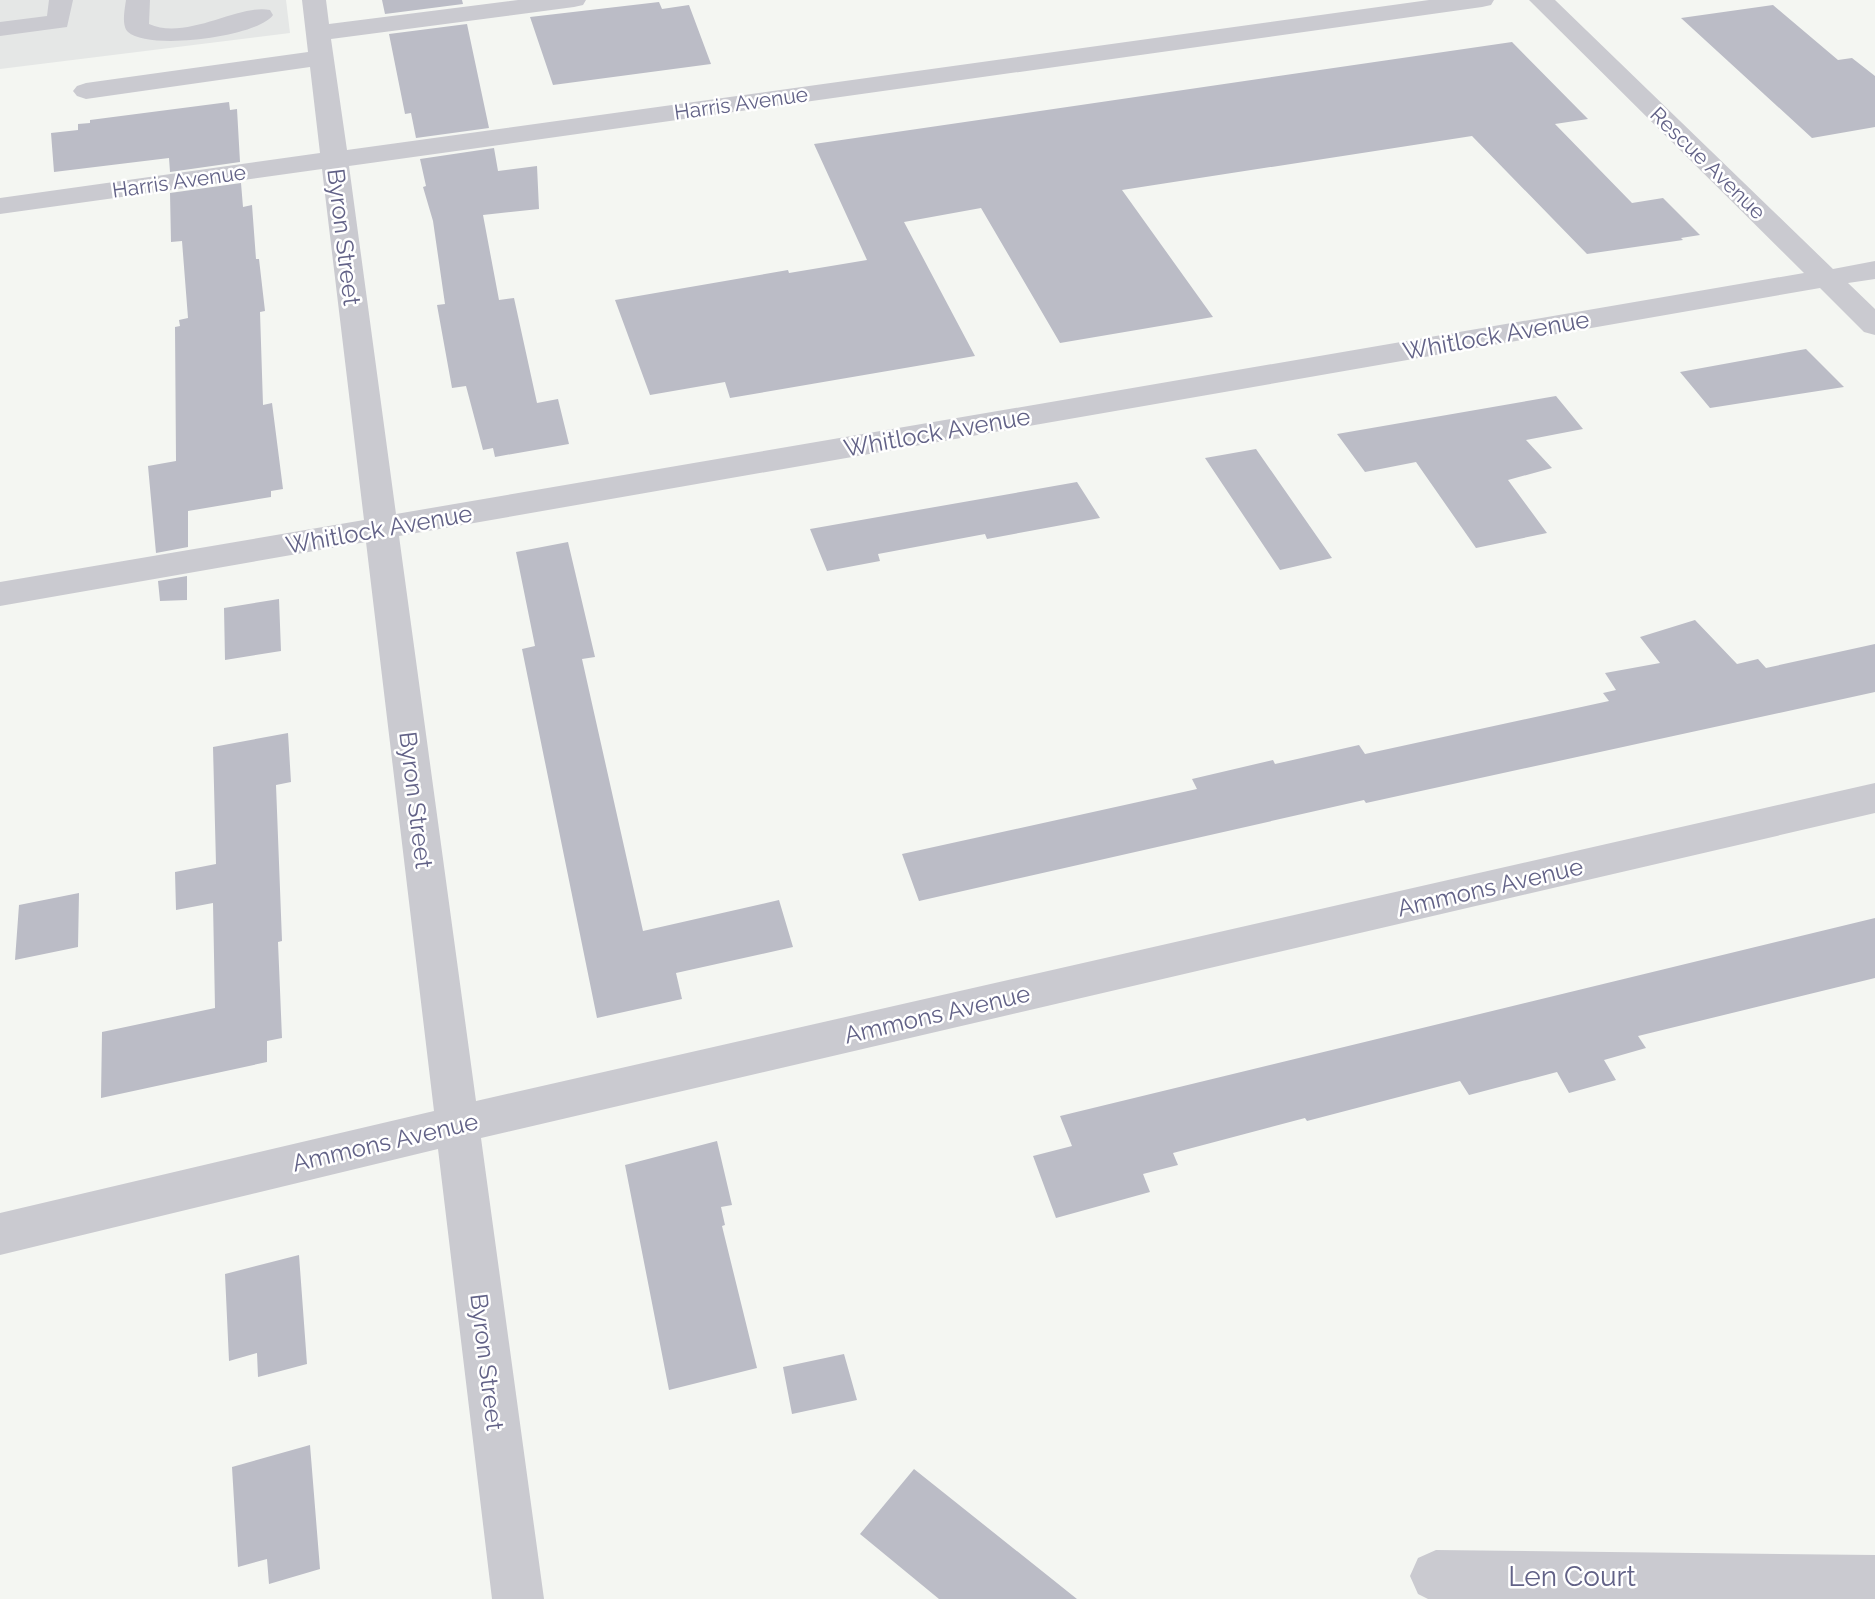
<svg xmlns="http://www.w3.org/2000/svg" width="1875" height="1599" font-family="Raleway,sans-serif">
  <style>
    .built { fill: #e5e7e6 }
    .building { fill: #bbbcc6 }
    .lines { fill: none; stroke-linecap: round; stroke-linejoin: round }
    .minor { fill: #cacad0; fill-rule: evenodd }
    .labels { text-anchor: middle; dominant-baseline: central; stroke-width: 5; stroke-linejoin: round; paint-order: stroke }
    .far-street-label { font-size: 21px; fill: #626287; stroke: #fff }
    .street-label { font-size: 24px; fill: #626287; stroke: #fff }
    .near-street-label { font-size: 28px; fill: #626287; stroke: #fff }
  </style>
  <rect width="100%" height="100%" fill="#f4f6f2"/>
  <path class="built" d="M0 0H286L290 33 0 69Z"/>
  <path class="building" d="M382 0H462L463 4 385 14Z
    M659 2 662 9 689 5 711 64 553 85 530 17Z
    M1773 5 1838 60 1852 58 1875 76V127L1812 138 1681 18Z
    M467 24 489 128 416 138 411 113 405 114 389 34Z
    M1512 42 1588 119 1555 124 1632 203 1663 198 1700 235 1681 238 1683 240 1587 254 1472 136 1122 190 1213 317 1060 343 981 208 904 222 975 356 730 398 725 382 650 395 615 300 788 270 789 273 867 260 814 144Z
    M229 102 230 110 237 109 240 162 170 172 169 158 54 172 51 133 78 130V124L90 123V120Z
    M494 148 498 171 537 166 539 209 483 215 499 300 514 298 537 403 558 399 569 444 495 457 493 448 483 450 466 386 452 388 437 305 445 304 433 221 423 187 426 186 420 159Z
    M241 183 243 207 252 205 256 259H259L265 311 260 312 263 405 272 403 283 489 271 491V497L188 511V547L156 553 148 466 176 461 175 327 180 326 179 320 188 318 182 241 171 242 170 193Z
    M1806 349 1844 387 1710 408 1680 372Z
    M1556 396 1583 429 1526 440 1552 468 1508 480 1547 533 1476 548 1416 462 1365 472 1337 434Z
    M1256 449 1332 558 1280 570 1205 458Z
    M1077 482 1100 518 987 539 985 534 878 554 880 561 827 571 810 529Z
    M568 542 595 657 582 659 643 931 779 900 793 947 676 973 682 999 597 1018 522 649 535 646 516 552Z
    M187 576V600L160 601 158 581Z
    M279 599 281 651 225 660 224 608Z
    M1695 620 1737 664 1758 659 1766 668 1875 644V692L1366 803 1364 800 919 901 902 854 1197 789 1192 779 1273 760 1275 764 1359 745 1365 754 1609 701 1603 693 1616 690 1605 673 1660 663 1640 637Z
    M288 733 291 782 276 785 282 941 278 942 282 1038 267 1041V1062L101 1098 102 1032 215 1008 213 903 176 910 175 872 216 864 213 747Z
    M79 893 78 947 15 960 19 905Z
    M1875 918V978L1638 1036 1646 1048 1604 1060 1616 1080 1569 1093 1557 1072 1469 1095 1460 1081 1307 1121 1305 1118 1173 1153 1178 1165 1143 1174 1150 1192 1056 1218 1033 1156 1072 1146 1060 1116Z
    M717 1141 732 1205 721 1207 725 1225 722 1226 757 1368 669 1390 625 1165Z
    M299 1255 307 1364 258 1377 257 1353 229 1361 225 1274Z
    M844 1354 857 1400 792 1414 783 1367Z
    M310 1445 320 1569 269 1584 267 1559 238 1567 232 1467Z
    M914 1469 1077 1599H939L860 1534Z"/>
  <g class="lines">
    <path class="minor" d="M49 0H73L67 27 0 36V22L47 16Z
      M126 0H150L149 24C187 41 240 3 270 10L273 15C258 37 149 51 128 32 121 26 125 8 126 0Z
      M302 0H326L329 24 518 0H586L583 5 574 7 331 39 347 150 1429 0H1494L1491 5 1482 7 349 166 396 514 1804 273 1529 0H1555L1833 269 1875 261V279L1848 283 1875 309V335L1864 332 1820 288 399 536 476 1101 1875 783V813L481 1138 544 1599H492L438 1149 0 1255V1213L434 1111 366 542 0 606V582L364 520 322 169 0 214V198L320 153 310 67 86 99 77 96 73 91 77 86 86 83 308 52Z
      M1436 1550 1875 1555V1599H1428L1418 1594 1410 1576 1418 1558Z"/>
  </g>
  <g class="labels">
    <g class="far-street-label">
      <text transform="translate(741 103) rotate(-8)">Harris Avenue</text>
      <text transform="translate(1708 163) rotate(44)">Rescue Avenue</text>
      <text transform="translate(179 181) rotate(-8)">Harris Avenue</text>
    </g>
    <g class="street-label">
      <text transform="translate(344 237) rotate(83)">Byron Street</text>
      <text transform="translate(1496 335) rotate(-10)">Whitlock Avenue</text>
      <text transform="translate(937 432) rotate(-10)">Whitlock Avenue</text>
      <text transform="translate(379 529) rotate(-10)">Whitlock Avenue</text>
      <text transform="translate(416 800) rotate(83)">Byron Street</text>
      <text transform="translate(1490 887) rotate(-13)">Ammons Avenue</text>
      <text transform="translate(937 1014) rotate(-13)">Ammons Avenue</text>
      <text transform="translate(385 1142) rotate(-13)">Ammons Avenue</text>
      <text transform="translate(487 1362) rotate(83)">Byron Street</text>
    </g>
    <g class="near-street-label">
      <text x="1572" y="1576">Len Court</text>
    </g>
  </g>
</svg>
